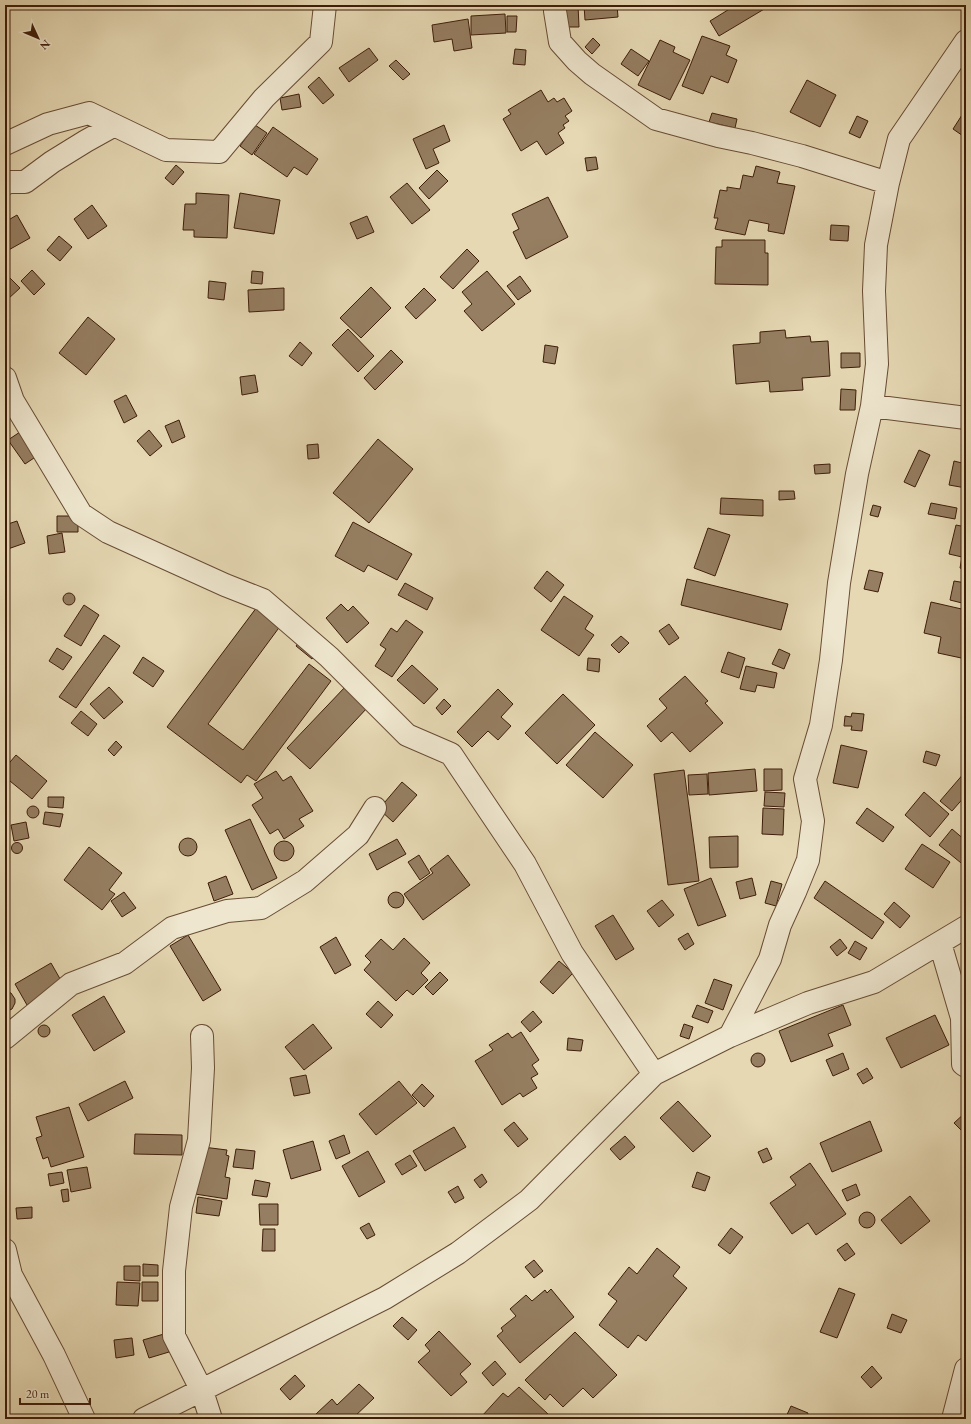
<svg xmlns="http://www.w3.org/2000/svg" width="971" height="1424" font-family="'EB Garamond',serif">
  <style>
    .building { fill: #957e61; stroke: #3e1d09 }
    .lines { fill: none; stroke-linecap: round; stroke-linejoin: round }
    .minor-casing { stroke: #684c34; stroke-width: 24 }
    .minor { stroke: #eee6ce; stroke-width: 22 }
  </style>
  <rect width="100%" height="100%" fill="#e5d8b3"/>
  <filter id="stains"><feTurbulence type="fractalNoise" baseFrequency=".005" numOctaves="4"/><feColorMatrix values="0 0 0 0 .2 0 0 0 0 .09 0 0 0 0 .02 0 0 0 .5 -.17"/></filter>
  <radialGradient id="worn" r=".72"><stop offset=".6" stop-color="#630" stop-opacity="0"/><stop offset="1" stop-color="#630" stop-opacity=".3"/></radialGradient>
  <path class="building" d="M564 5H578L579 27H565Z
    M584 5H617L618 17 585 20Z
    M736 5H771L719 36 710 21Z
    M505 14 506 33 471 35V16Z
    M507 16H517L516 32H507Z
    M468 19 472 48 454 51 452 39 434 42 432 25Z
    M702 36 730 46 726 55 737 60 728 83 711 76 703 94 682 86Z
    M593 38 600 45 592 54 585 47Z
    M660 40 675 47 673 52 690 60 670 100 638 85Z
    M369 48 378 60 349 82 339 68Z
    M515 49 526 50 525 65 513 64Z
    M631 49 649 61 638 76 621 64Z
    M396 60 410 74 403 80 389 66Z
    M319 77 334 95 323 104 308 87Z
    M807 80 836 95 820 127 790 112Z
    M541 90 548 102 554 98 557 102 564 98 572 111 565 116 569 121 563 125 565 128 558 133 564 143 546 155 537 141 521 151 503 119 511 114 508 110Z
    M299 94 301 107 282 110 280 98Z
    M712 113 737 119 735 128 709 122Z
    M962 115 966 117V138L953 129Z
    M857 116 868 121 860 138 849 133Z
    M255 125 267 133 252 155 240 146Z
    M444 125 450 141 433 149 439 163 426 169 413 139Z
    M273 127 318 159 307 175 294 167 287 177 254 154Z
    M596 157 598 169 587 171 585 158Z
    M176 165 184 172 173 185 165 178Z
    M756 166 780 172 777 183 795 186 784 234 768 231 769 224 749 220 745 235 715 229 718 218H714L720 190 727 191V187L740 189 743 175 753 177Z
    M437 170 448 181 429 199 419 188Z
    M407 183 430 210 412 224 390 197Z
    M196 193 229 195 227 238 194 237V230H183L185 204H196Z
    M240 193 280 200 274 234 234 228Z
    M548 197 568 237 526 259 513 232 519 229 512 214Z
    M92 205 107 226 88 239 74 219Z
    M17 215 30 238 5 252V222Z
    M367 216 374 232 357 239 350 223Z
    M831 225 849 226 848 241 830 240Z
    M59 236 72 247 60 261 47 250Z
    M722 240H765V253H768V285L715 284 716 247H722Z
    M467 249 479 261 453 289 440 277Z
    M32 270 45 284 34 295 21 281Z
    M252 271 263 272 262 284 251 283Z
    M487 271 515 304 482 331 464 311 472 304 462 292Z
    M5 273 20 288 8 299 5 296Z
    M520 276 531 291 518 300 507 286Z
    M209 281 226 283 224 300 208 298Z
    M371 287 391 308 361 338 340 318Z
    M284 288V310L249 312 248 290Z
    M424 288 436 300 416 319 405 307Z
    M88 317 115 339 86 375 59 353Z
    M348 329 374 356 358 372 332 345Z
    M785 330 786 338 810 336 811 342 828 341 830 376 802 378 803 390 770 392 769 381 736 384 733 345 760 343V332Z
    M300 342 312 353 302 366 289 356Z
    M545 345 558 347 555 364 543 362Z
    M391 350 403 362 375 390 364 378Z
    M841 353H860V367L841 368Z
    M255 375 258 392 242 395 240 377Z
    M841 389 856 390 855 410H840Z
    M126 395 137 416 124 423 114 401Z
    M179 420 185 437 172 443 165 426Z
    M23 430 40 454 25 464 8 440Z
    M149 430 162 446 150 456 137 441Z
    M378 439 413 469 369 523 333 493Z
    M318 444 319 458 308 459 307 445Z
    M919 450 930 455 915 487 904 482Z
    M954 461 966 464V488L949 485Z
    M830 464V473L815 474 814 465Z
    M779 491H794L795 499 779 500Z
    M721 498 763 500V516L720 514Z
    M931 503 957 508 955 519 928 514Z
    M873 505 881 507 878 517 870 515Z
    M57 516H78V532H57Z
    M17 521 25 543 5 550V525Z
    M353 522 412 554 397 580 368 565 364 572 335 556Z
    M956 525 966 527V570L960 568 962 557 949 554Z
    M708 528 730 535 715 576 694 568Z
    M62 533 65 552 49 554 47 536Z
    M869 570 883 573 878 592 864 589Z
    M547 571 564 585 551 602 534 588Z
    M687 579 788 604 781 630 681 605Z
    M954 581 966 583V604L950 600Z
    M405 583 433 598 427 610 398 595Z
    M63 599a6 6 0 1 1 12 0a6 6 0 1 1-12 0Z
    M564 596 593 616 585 629 594 635 579 656 541 630Z
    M931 602 966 610V659L938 653 941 637 924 633Z
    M341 604 348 611 353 606 369 623 347 643 326 618Z
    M84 605 99 615 81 646 64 636Z
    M257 607 281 625 208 724 243 750 309 664 331 681 256 781 247 775 241 783 167 727Z
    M406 620 423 632 392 677 375 666 386 649 380 645 391 628 397 632Z
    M669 624 679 638 669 645 659 631Z
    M104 635 120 646 76 708 59 697Z
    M621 636 629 643 619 653 611 645Z
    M303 637 319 651 312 659 296 646Z
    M57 648 72 657 63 670 49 661Z
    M779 649 790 654 784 669 772 664Z
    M728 652 745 658 739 678 721 672Z
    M143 657 164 671 153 687 133 673Z
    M588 658 600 659 599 672 587 670Z
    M412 665 438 689 424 704 397 680Z
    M746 666 777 673 774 688 757 685 755 692 740 689Z
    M685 676 708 701 705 703 723 723 690 752 672 732 661 742 647 726 667 708 659 699Z
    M346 686 368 707 310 769 287 748Z
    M109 687 123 702 104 719 90 704Z
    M498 689 513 704 501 717 511 726 498 740 488 731 472 747 457 732Z
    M563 694 595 725 557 764 525 733Z
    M444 699 451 706 442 715 436 708Z
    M81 711 97 724 88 736 71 723Z
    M852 713 864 714 862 731 851 730 852 726H844L845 716 851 717Z
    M595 732 633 765 603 798 566 765Z
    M116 741 122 747 114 756 108 750Z
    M841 745 867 751 858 788 833 783Z
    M926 751 940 755 936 766 923 762Z
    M16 755 47 781 32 799 5 777V768Z
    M755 769 757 791 709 795 708 773Z
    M764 769H782V790L764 791Z
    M684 770 699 881 668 885 654 774Z
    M276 771 283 781 291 776 313 811 299 819 304 826 284 839 278 829 270 834 252 805 263 798 254 784Z
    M965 772 966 773V795L952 811 940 801Z
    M707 774 708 794 689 795 688 775Z
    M402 782 417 795 393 822 379 809Z
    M765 792 785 793 784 807 764 806Z
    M924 792 949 814 930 837 905 815Z
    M48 797H64L63 808 48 807Z
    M27 812a6 6 0 1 1 12 0a6 6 0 1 1-12 0Z
    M763 808 784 809 783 835 762 834Z
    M867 808 894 827 883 842 856 823Z
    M45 812 63 814 60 827 43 824Z
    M250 819 277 878 252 890 225 830Z
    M26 822 29 838 14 841 11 825Z
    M952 829 966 841V867L939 845Z
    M738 836V867L710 868 709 837Z
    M179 847a9 9 0 1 1 18 0a9 9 0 1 1-18 0Z
    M397 839 406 854 377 870 369 854Z
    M274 851a10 10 0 1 1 20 0a10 10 0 1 1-20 0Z
    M11.5 848a5.5 5.5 0 1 1 11 0a5.5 5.5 0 1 1-11 0Z
    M922 844 950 862 933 888 905 869Z
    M89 847 122 873 109 890 115 894 102 910 64 880Z
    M419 855 430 873 420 880 408 862Z
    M448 855 470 885 423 920 404 894 433 873 430 869Z
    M226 876 233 894 214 901 208 883Z
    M711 878 726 916 698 926 684 889Z
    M752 878 756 895 740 899 736 882Z
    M771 881 782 884 776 906 765 903Z
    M825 881 884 922 872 939 814 898Z
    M388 900a8 8 0 1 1 16 0a8 8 0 1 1-16 0Z
    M124 892 136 908 122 917 111 901Z
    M662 900 674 915 659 927 647 911Z
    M894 902 910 916 900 928 884 914Z
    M613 915 634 949 616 960 595 926Z
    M688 933 694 944 685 950 678 939Z
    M188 935 221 990 203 1001 170 946Z
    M336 937 351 965 335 974 320 947Z
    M404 938 430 963 421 973 428 980 413 995 407 990 396 1001 364 970 371 962 365 956 381 939 393 950Z
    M840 939 847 948 837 956 830 947Z
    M855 941 867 948 860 960 848 953Z
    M559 961 573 973 553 994 540 982Z
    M51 963 63 984 27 1005 15 984Z
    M440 972 448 980 433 995 425 987Z
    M714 979 732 985 723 1010 705 1003Z
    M5 991 11 993 15 999V1003L12 1009 5 1012Z
    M104 996 125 1032 94 1051 72 1015Z
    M378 1001 393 1015 381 1028 366 1014Z
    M697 1005 713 1011 708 1023 692 1017Z
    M843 1005 851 1025 828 1034 833 1046 791 1062 779 1031Z
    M533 1011 542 1022 530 1032 521 1022Z
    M935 1015 949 1045 901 1068 886 1038Z
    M313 1024 332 1048 304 1070 285 1047Z
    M684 1024 693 1027 689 1039 680 1036Z
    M38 1031a6 6 0 1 1 12 0a6 6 0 1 1-12 0Z
    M521 1032 539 1060 532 1065 538 1074 531 1078 537 1088 523 1097 520 1093 502 1105 475 1061 493 1050 489 1045 508 1033 512 1038Z
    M568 1038 583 1040 581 1051 567 1050Z
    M751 1060a7 7 0 1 1 14 0a7 7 0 1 1-14 0Z
    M843 1053 849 1069 833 1076 826 1060Z
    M867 1068 873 1078 863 1084 857 1074Z
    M306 1075 310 1093 294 1096 290 1078Z
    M125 1081 133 1098 88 1121 79 1104Z
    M399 1081 417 1103 376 1135 359 1114Z
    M422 1084 434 1096 424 1107 412 1095Z
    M678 1101 711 1136 693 1152 660 1118Z
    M69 1107 84 1157 51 1167 48 1157 43 1159 36 1138 42 1136 36 1117Z
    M966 1112V1135L954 1123Z
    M870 1121 882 1151 832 1172 820 1143Z
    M514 1122 528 1139 518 1147 504 1130Z
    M454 1127 466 1147 425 1171 413 1151Z
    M135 1134 182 1135V1155L134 1154Z
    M344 1135 350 1153 336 1159 329 1141Z
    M625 1136 635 1147 620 1160 610 1149Z
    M313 1141 321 1170 291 1179 283 1150Z
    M203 1147 227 1150 226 1155 229 1156 225 1177 230 1178 227 1199 195 1194Z
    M767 1148 772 1159 763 1163 758 1152Z
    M236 1149 255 1151 253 1169 233 1167Z
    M368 1151 385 1182 359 1197 342 1166Z
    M410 1155 417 1166 402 1175 395 1164Z
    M810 1163 846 1214 816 1235 808 1223 792 1234 770 1203 796 1185 790 1177Z
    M87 1167 91 1188 71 1192 67 1170Z
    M62 1172 64 1183 50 1186 48 1174Z
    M697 1172 710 1177 705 1191 692 1187Z
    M482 1174 487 1182 480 1188 474 1180Z
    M255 1180 270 1183 267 1197 252 1195Z
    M856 1184 860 1195 847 1201 842 1190Z
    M458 1186 464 1198 455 1203 448 1192Z
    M68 1189 69 1201 63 1202 61 1190Z
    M910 1196 930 1221 901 1244 881 1220Z
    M198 1197 222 1201 219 1216 196 1213Z
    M259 1204H278V1225H260Z
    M32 1207V1218L17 1219 16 1208Z
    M859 1220a8 8 0 1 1 16 0a8 8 0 1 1-16 0Z
    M369 1223 375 1235 367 1239 360 1228Z
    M731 1228 743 1237 730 1254 718 1245Z
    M263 1229H275V1251H262Z
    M847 1243 855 1254 845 1261 837 1250Z
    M657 1248 680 1267 673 1276 687 1288 646 1341 638 1335 628 1348 599 1325 617 1301 608 1294 629 1267 637 1274Z
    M534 1260 543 1271 534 1278 525 1267Z
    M143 1264 158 1265V1276H143Z
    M124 1266H140V1281L124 1280Z
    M117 1282 140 1283 138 1306 116 1305Z
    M142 1282H158V1301H142Z
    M839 1288 855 1294 837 1338 820 1332Z
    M551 1289 574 1317 520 1363 497 1336 503 1331 501 1328 516 1316 510 1309 526 1295 532 1301 545 1290 547 1293Z
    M892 1314 907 1320 901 1333 887 1328Z
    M402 1317 417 1330 408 1340 393 1326Z
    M439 1331 471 1364 460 1374 467 1382 451 1396 418 1362 430 1351 425 1345Z
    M575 1332 617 1375 593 1398 583 1388 563 1407 550 1394 545 1400 525 1380Z
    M164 1334 169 1352 149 1358 143 1340Z
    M132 1338 134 1355 116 1358 114 1340Z
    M495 1361 506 1374 493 1386 482 1373Z
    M872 1366 882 1378 871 1388 861 1377Z
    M295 1375 305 1386 290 1400 280 1389Z
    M359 1384 374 1398 352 1419H322L316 1414 332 1399 337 1405Z
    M519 1387 548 1414 542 1419H485L482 1416 503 1393 508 1397Z
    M791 1406 808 1413 806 1419H785Z
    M201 1415 202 1419H185Z"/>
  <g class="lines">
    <g class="minor-casing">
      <path id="minor" d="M555 5V11L560 42 577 61 592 74 656 119 718 136 752 143 802 156 888 183
        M5 144 48 124 89 113 166 150 219 152 264 98 321 42 325 5
        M5 184 8 182H25L52 162 86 141 113 126
        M5 378 13 401 81 514 108 532 225 585 263 600 329 657 407 735 451 754 525 864 572 953 654 1074 529 1200 458 1253 385 1298 144 1419
        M872 406 966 418
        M940 943 962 1018 963 1064 966 1066
        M202 1036 203 1068 199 1140 181 1207 174 1271V1336L202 1391 211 1419
        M730 1036 770 959 780 925 795 892 808 860 813 821 805 779 821 725 831 660 839 583 857 474 872 406 877 364 874 291 876 245 888 183 899 139 966 41
        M5 1038 71 984 125 963 172 928 227 911 261 908 305 881 358 835 375 808
        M654 1074 730 1036 808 1003 874 982 966 927
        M5 1250 11 1275 54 1355 84 1419
        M953 1419 966 1369"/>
    </g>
    <use href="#minor" class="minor"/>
  </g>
  <rect width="971" height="1424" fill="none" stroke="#e5d8b3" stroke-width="20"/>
  <rect x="6" y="6" width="959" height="1412" fill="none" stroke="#3e1d09" stroke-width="2"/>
  <rect x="10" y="10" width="951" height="1404" fill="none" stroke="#3e1d09"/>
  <g transform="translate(38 38) rotate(134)" stroke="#eee6ce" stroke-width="3" paint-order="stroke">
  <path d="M0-3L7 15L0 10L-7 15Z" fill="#3e1d09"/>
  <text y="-6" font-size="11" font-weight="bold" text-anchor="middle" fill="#3e1d09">N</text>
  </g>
  <path d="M20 1398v6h70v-6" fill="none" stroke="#3e1d09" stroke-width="2"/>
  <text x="26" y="1398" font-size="12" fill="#3e1d09" stroke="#eee6ce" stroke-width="3" paint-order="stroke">20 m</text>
  <rect width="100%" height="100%" filter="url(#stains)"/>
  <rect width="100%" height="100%" fill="url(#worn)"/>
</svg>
